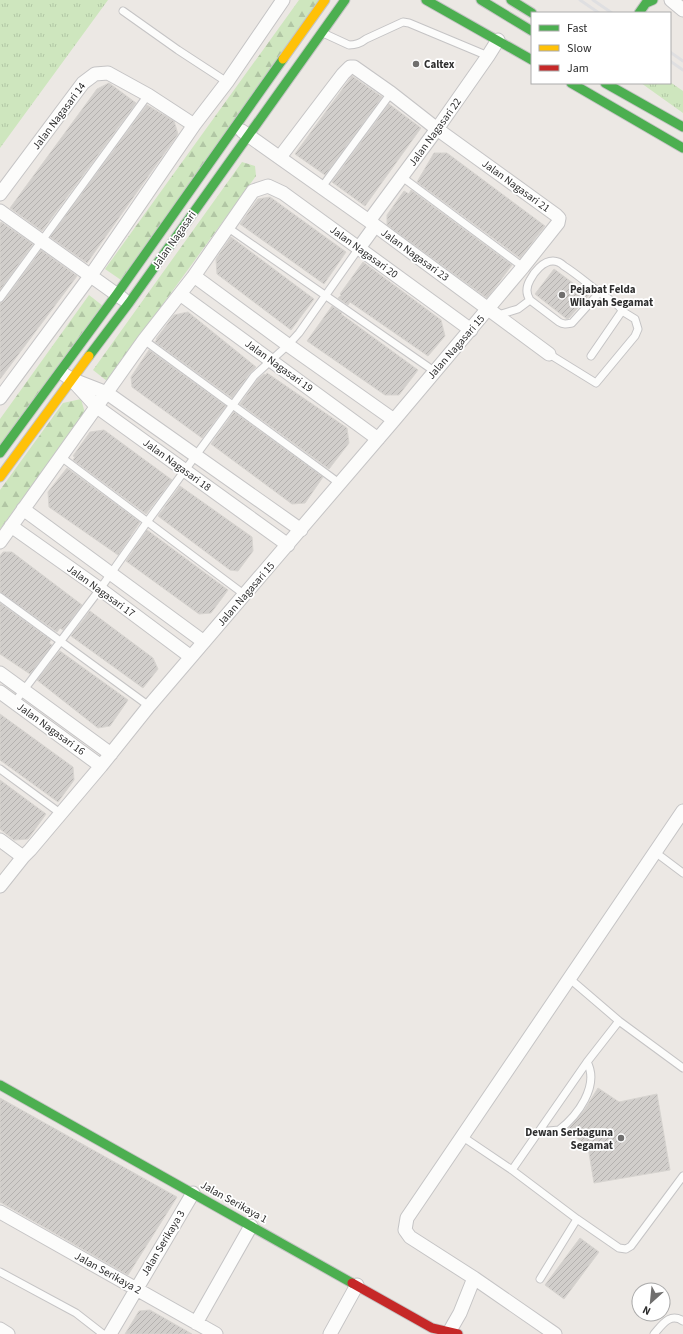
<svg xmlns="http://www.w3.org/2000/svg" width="683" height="1334" font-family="'Source Sans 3',sans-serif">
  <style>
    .grass { fill: url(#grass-tufts) }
    .forest { fill: url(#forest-firs) }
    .building { fill: url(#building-hatch); stroke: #d7d4d0 }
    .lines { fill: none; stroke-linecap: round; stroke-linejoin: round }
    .lane-casing { stroke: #c5c4c5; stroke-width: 9 }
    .street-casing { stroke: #c5c4c5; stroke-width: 15 }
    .fast-casing { stroke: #c5c4c5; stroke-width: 11 }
    .slow-casing { stroke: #c5c4c5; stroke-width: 11 }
    .jam-casing { stroke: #c5c4c5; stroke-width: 11 }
    .lane { stroke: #fcfcfb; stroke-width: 7 }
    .street { stroke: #fcfcfb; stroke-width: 13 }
    .fast { stroke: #4caf50; stroke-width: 9 }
    .slow { stroke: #ffc107; stroke-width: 9 }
    .jam { stroke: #c62828; stroke-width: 9 }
    .rail { stroke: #dfdfe1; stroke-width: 3 }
    .poi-dot { fill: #706f6e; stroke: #fff; stroke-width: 1.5 }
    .labels { text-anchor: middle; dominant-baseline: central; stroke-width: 3.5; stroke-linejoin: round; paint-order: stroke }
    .poi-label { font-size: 11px; font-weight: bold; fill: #2e2e2e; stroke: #fff; text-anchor: start }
    .street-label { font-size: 11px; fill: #2e2e2e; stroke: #fff }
  </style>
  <defs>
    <pattern id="grass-tufts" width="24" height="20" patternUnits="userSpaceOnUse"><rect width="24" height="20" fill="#cee6be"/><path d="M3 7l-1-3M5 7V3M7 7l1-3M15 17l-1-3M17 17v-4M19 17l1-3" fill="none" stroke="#b1c6a4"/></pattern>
    <pattern id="forest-firs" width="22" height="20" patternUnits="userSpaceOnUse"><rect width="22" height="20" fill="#cee6be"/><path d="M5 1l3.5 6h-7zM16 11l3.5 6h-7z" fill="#b1c6a4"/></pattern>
    <pattern id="building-hatch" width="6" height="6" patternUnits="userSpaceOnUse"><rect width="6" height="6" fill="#d1cecb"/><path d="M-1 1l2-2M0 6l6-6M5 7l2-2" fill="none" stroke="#b4b1af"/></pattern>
  </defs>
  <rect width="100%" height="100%" fill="#ece8e4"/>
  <path class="grass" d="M0 0H108L0 148Z
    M670 82 683 91V113L641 83Z"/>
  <path class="forest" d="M299 0H320L121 280 105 269Z
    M242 162 255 166 256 176 107 381 93 370Z
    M89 295 103 306 0 446V419Z
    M81 399 85 413 0 529V490L63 403Z"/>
  <path class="building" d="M352 76 382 97 325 175 295 154Z
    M109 83 136 103 42 231 10 208 97 89Z
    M389 104 421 128 365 206 332 182Z
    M147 105 174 121 178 134 87 263 50 237Z
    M434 153H447L545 226 520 258 417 182Z
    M411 190 512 265 487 298 387 225V215L404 191 409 194Z
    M270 197 346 252 324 284 240 224 258 199Z
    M1 222 33 244 0 290V224Z
    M231 237 314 299 291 330 217 274 216 259Z
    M41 250 77 276 0 379V303L4 301Z
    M363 262 441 320 445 336 428 356 350 302 348 305 338 298 341 295 340 294Z
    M554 269 589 295 569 318 567 319 535 294Z
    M332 306 342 313 341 314 418 370 399 395H385L307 341Z
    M188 312 256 367 250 373 232 398 155 342 157 339H156L174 315Z
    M149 350 226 406 202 438 132 387 131 377Z
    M267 373 347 428 349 443 329 469 240 404 258 379 264 374 266 375Z
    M234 412 323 477 305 503 292 504 211 444Z
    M104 430 172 480 146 514 73 460 75 457 73 456 90 432Z
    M67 468 140 522 118 555 49 507 48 492Z
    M180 486 252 537 253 551 238 571 230 570 158 516Z
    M147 530 228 590 211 613 199 614 126 561Z
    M3 552H12L82 605 63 630 60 628 57 632 0 592V556Z
    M0 603 51 640 49 643 52 645 30 674 0 654Z
    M90 611 153 658 158 669 143 688 71 636Z
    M60 651 128 700 110 726 98 728 37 680Z
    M0 714 73 767 74 780 58 802 0 760Z
    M0 780 46 814 28 839 14 840 0 829Z
    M598 1088 619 1102 657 1094 670 1170 594 1183 588 1147 567 1130 583 1112Z
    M0 1098 177 1197 128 1275 0 1202Z
    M580 1238 599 1252 564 1299 545 1285Z
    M150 1310 192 1334H125L139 1311Z"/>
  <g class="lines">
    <g class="lane-casing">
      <path id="lane" d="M123 11 178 50 227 82
        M323 33 349 45C355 45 361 43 366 39L403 22 409 23 488 56
        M402 177 523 267
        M322 187 391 93
        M227 227 434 371
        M0 298 148 95
        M530 300C526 294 526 287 530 280 534 272 543 261 553 261 557 261 561 263 564 266 580 276 593 289 609 299 614 303 620 305 622 311L591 356
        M498 315 518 309 530 300 559 322C564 325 567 324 572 323L599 293
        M144 340 339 483
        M549 354 596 383 635 336 638 329 635 319 622 311
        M61 457 245 595
        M0 597 149 706
        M14 703 100 589 147 522 254 376 288 345 299 333 359 248
        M0 769 60 813
        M655 852 683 873
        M570 979 619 1021 683 1068
        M538 1132 559 1130C577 1116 600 1086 587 1062
        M463 1137 512 1170 577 1219 619 1248 626 1249 631 1246 683 1176
        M512 1170 587 1062 619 1021
        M0 1272 76 1313 103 1334
        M540 1279 577 1219
        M654 1334C662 1325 670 1312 683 1321"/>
    </g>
    <g class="street-casing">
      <path id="street" d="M671 0 683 10
        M242 131 369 221 549 354
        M0 194 83 83 95 74 108 73 148 95 194 125
        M0 211 123 299
        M369 221 437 129 488 56 498 40
        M359 248 375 226
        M194 276 288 345 394 420
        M180 294 378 439
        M65 375 71 379 107 393 301 530
        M74 382 97 407 288 545
        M0 398 91 275 194 125 227 82 283 0
        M23 509 204 642
        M11 526 100 589 191 657
        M0 542 144 340 194 276 253 191 268 186 283 193 471 330
        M0 673 111 754
        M0 692 101 766
        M0 840 23 857 30 850 101 766 149 706 394 420 523 267 558 223 559 218 556 215 437 129 391 93 354 67H350L343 74 280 157
        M0 886 23 857
        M0 1212 216 1334
        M196 1323 251 1226
        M0 1329 8 1334
        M110 1334 193 1193
        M330 1334 357 1285
        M448 1334 460 1313 474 1278
        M555 1334 474 1278 410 1237 405 1230 407 1218 683 811"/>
    </g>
    <g class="fast-casing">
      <path id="fast" d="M426 0 532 60
        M481 0 532 31
        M511 0 532 13
        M639 13 646 3 653 0
        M571 83 683 148
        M605 83 683 127
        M89 356 129 303 345 0
        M0 453 117 294 283 59
        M0 1085 352 1283"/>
    </g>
    <g class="slow-casing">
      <path id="slow" d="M283 59 325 0
        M0 477 89 356"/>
    </g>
    <g class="jam-casing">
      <path id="jam" d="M352 1283 432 1328 458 1334"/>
    </g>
    <use href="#lane" class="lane"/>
    <use href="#street" class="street"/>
    <use href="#fast" class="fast"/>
    <use href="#slow" class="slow"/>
    <use href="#jam" class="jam"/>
    <path class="rail" d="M580 0 599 13
      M593 0 612 13
      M670 52 683 61
      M670 61 683 70"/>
  </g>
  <g class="poi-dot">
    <circle cx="416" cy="64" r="4"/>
    <circle cx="562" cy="295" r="4"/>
    <circle cx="621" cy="1138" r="4"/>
  </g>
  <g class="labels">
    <g class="poi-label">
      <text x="424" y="64">Caltex</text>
      <text x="570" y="289">Pejabat Felda<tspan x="570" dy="13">Wilayah Segamat</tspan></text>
      <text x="613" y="1132" text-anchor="end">Dewan Serbaguna<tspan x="613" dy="13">Segamat</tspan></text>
    </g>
    <g class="street-label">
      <text transform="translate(59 116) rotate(-53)">Jalan Nagasari 14</text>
      <text transform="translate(435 132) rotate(-54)">Jalan Nagasari 22</text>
      <text transform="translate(516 186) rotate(36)">Jalan Nagasari 21</text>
      <text transform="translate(174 240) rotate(-55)">Jalan Nagasari</text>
      <text transform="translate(364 252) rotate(36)">Jalan Nagasari 20</text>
      <text transform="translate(415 255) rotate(36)">Jalan Nagasari 23</text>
      <text transform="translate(456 347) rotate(-49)">Jalan Nagasari 15</text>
      <text transform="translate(279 366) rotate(36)">Jalan Nagasari 19</text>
      <text transform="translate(177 465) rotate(36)">Jalan Nagasari 18</text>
      <text transform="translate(101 591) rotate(36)">Jalan Nagasari 17</text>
      <text transform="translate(246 594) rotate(-49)">Jalan Nagasari 15</text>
      <text transform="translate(51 729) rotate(36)">Jalan Nagasari 16</text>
      <text transform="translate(234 1202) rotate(29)">Jalan Serikaya 1</text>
      <text transform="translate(163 1243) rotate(-59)">Jalan Serikaya 3</text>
      <text transform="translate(108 1273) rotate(29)">Jalan Serikaya 2</text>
    </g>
  </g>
  <rect x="531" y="12" width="140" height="72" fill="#ffffff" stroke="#ababab"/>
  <rect x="539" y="25" width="20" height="6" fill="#4caf50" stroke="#ababab"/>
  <text x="567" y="32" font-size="12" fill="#2e2e2e">Fast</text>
  <rect x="539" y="45" width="20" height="6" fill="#ffc107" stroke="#ababab"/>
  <text x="567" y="52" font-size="12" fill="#2e2e2e">Slow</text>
  <rect x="539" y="65" width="20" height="6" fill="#c62828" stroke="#ababab"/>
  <text x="567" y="72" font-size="12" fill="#2e2e2e">Jam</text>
  <g transform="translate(651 1302) rotate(207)"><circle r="19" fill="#ffffff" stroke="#ababab"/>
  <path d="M0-3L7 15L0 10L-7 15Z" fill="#706f6e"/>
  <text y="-6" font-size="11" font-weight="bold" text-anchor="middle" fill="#2e2e2e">N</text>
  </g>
</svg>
